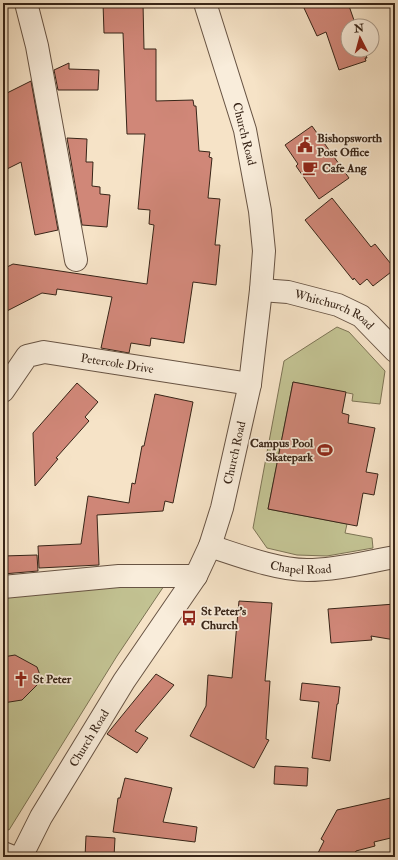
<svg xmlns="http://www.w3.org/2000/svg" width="398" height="860" font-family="'IM FELL Double Pica',serif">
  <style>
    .green { fill: #c2c292; stroke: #7d7455 }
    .building { fill: #d08778; stroke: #382518 }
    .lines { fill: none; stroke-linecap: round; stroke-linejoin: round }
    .minor-casing { stroke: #685444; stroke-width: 24 }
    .minor { stroke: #f9eddb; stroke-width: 22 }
    .labels { text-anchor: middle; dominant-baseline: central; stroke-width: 3.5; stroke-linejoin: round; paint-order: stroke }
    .street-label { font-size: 12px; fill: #382518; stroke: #f9eddb }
    .poi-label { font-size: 12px; font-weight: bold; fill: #382518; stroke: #f9eddb; text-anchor: start }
  </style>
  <rect width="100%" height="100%" fill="#f6e3c7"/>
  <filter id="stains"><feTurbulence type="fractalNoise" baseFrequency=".005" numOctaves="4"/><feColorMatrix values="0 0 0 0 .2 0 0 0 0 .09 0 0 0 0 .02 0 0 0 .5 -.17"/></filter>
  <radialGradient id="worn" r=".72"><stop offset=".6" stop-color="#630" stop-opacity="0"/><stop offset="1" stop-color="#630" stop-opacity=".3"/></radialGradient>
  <path class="green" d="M337 327 349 332 385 371 380 404 352 401 353 394 293 382 268 509 347 524 345 533 372 538 373 548 327 556 297 555 267 548 253 528 284 361Z
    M170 577 117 656 9 830 3 828V592Z"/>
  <path class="building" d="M103 3H143L144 49H156V101L193 100 194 106H196L199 151 210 152 209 157 212 158 208 198 220 199 215 245H220L216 285 193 282 184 343 151 338 150 346 131 343 129 353 101 348 112 297 57 289 56 295 42 293 3 313V269L13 264 147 284 154 225 149 224 150 210 138 209 145 134H127L123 33H104Z
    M315 3H348L356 26H348V50H364L367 58H365L366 61 339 70 326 32 317 36 304 8Z
    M69 63V69L99 70 98 90H58L54 70Z
    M31 81 58 230 35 235 21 162 3 171V95Z
    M312 126 349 178 319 199 296 166 298 164 285 145Z
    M67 138 87 139 86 162H93L92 186 100 187V194L110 195 107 227 82 225Z
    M332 198 371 247 375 244 395 269 373 286 367 279 360 285 354 278 353 280 305 220Z
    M293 382 346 392 342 413 349 415 348 423 375 428 366 472 378 474 374 495 363 493 357 526 268 509Z
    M77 383 98 402 85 417 89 421 56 458 58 459 35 486 33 433Z
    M155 394 193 402 173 503 165 501 163 511 97 515 99 565 39 568 38 546 81 544 88 496 129 503 132 483 135 484 142 446H144Z
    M37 555 38 571 3 574V556Z
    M239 601 272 603 265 681H270L266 739 269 740 254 768 190 736 206 706 208 675 232 678Z
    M395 604V640L371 636 372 640 331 643 328 609Z
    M15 655 37 667 40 675 39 683 22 700 3 703V657Z
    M156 674 174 685 135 731 148 738 137 753 107 734Z
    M302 683 340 687 338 704H337L330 761 312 758 319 702 300 700Z
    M275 766 308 768 307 786 274 784Z
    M125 778 172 788 163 822 197 827 195 842 113 832 118 798H120Z
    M395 797V837L374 842 375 846 356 851 353 857H316L324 841 321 839 337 810Z
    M86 836 115 838 114 857H85Z"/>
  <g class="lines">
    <g class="minor-casing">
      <g id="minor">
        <path d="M26 3 37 46 76 260"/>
        <path id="s1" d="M261 290 288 292 338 305 361 316 395 351"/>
        <path id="s2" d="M3 391 27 356 44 352 250 384"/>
        <path id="s3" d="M210 546C238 555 277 570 307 570 337 570 366 562 395 557"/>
        <path d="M3 587 119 576H196"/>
        <path d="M3 853 13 857"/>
        <path id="s4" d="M21 857 41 817 124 681 196 576 210 546 222 508 250 384 261 290 264 251 260 211 245 130 205 3"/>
      </g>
    </g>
    <use href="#minor" class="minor"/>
  </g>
  <defs>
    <g id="civic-bare" transform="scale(1.2)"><path d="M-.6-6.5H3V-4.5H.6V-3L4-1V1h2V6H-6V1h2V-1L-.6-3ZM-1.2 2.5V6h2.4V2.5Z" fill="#8f2418" stroke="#f9eddb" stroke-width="2.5" paint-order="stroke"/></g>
    <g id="cafe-bare" transform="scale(1.2)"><path d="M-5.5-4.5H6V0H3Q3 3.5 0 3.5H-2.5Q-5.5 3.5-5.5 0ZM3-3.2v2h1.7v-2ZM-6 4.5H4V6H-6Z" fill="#8f2418" stroke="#f9eddb" stroke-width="2.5" paint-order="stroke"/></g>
    <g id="stadium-bare" transform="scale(1.2)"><path d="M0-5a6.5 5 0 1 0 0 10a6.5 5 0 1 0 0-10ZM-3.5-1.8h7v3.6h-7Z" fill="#8f2418" stroke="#f9eddb" stroke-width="2.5" paint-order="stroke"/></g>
    <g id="bus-bare" transform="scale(1.2)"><path d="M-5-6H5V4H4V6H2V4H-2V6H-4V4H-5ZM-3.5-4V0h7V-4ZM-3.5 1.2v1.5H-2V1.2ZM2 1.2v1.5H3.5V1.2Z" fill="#8f2418" stroke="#f9eddb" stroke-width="2.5" paint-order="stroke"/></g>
    <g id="church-bare" transform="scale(1.2)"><path d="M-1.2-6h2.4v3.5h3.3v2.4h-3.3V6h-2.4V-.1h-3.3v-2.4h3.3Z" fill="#8f2418" stroke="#f9eddb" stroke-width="2.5" paint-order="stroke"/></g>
  </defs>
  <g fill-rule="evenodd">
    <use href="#civic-bare" x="305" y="145"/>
    <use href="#cafe-bare" x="310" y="168"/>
    <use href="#stadium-bare" x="325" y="450"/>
    <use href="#bus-bare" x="189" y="618"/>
    <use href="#church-bare" x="21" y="679"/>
  </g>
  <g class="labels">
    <g class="street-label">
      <text transform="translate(244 134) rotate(76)">Church Road</text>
      <text stroke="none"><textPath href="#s1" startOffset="77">Whitchurch Road</textPath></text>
      <text stroke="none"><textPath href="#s2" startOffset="134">Petercole Drive</textPath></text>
      <text stroke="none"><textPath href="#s4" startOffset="461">Church Road</textPath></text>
      <text stroke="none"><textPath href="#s3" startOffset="94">Chapel Road</textPath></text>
      <text stroke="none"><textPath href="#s4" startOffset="137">Church Road</textPath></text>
    </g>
    <g class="poi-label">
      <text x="317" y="138">Bishopsworth<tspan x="317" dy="14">Post Office</tspan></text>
      <text x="322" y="168">Cafe Ang</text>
      <text x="313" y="443" text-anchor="end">Campus Pool<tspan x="313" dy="14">Skatepark</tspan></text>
      <text x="201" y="611">St Peter's<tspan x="201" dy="14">Church</tspan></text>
      <text x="33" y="679">St Peter</text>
    </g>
  </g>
  <rect width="398" height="860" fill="none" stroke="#f6e3c7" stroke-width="16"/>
  <rect x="4" y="4" width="390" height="852" fill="none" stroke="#382518" stroke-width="2"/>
  <rect x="8" y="8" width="382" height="844" fill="none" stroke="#382518"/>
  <g transform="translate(360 38) rotate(354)"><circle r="19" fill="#f9eddb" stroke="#ac9d8d"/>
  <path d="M0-3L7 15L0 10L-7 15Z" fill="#8f2418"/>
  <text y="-6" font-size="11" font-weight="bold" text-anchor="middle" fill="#382518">N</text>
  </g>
  <rect width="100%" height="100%" filter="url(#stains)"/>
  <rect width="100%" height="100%" fill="url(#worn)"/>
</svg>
